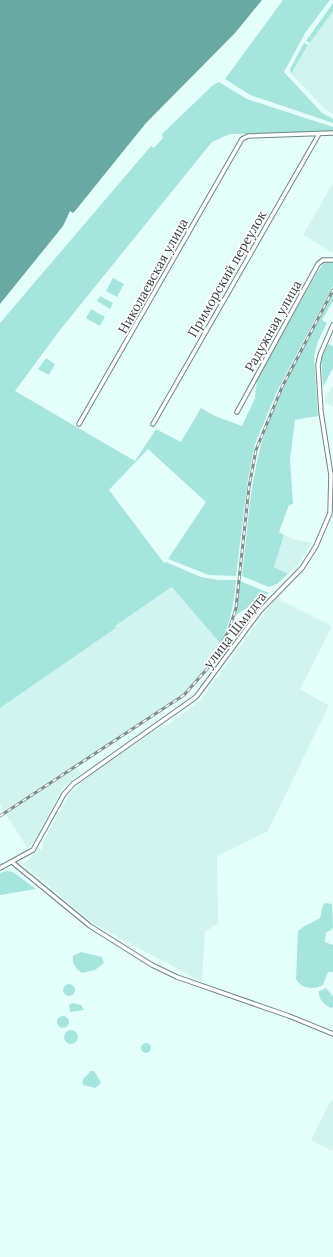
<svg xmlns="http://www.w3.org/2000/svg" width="333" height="1257" font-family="Lora,serif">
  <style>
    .built { fill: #d1f4ee }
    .green { fill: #a6e5dc }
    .water { fill: #68aaa1 }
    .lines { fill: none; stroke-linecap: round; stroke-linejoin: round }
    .street-casing { stroke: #6f8783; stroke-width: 5.5 }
    .street { stroke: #fff; stroke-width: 3.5 }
    .rail-casing { stroke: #7e8f8c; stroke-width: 3 }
    .rail { stroke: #fff; stroke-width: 1.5; stroke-dasharray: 4.5; stroke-linecap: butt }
    .labels { text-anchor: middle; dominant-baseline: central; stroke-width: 3.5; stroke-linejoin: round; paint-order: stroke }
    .street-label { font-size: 13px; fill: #343e3c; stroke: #fff }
  </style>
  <rect width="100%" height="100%" fill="#e4fffa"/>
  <path class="built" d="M333 11V114L326 110 291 74 315 34Z
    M333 183V253L303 235Z
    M332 386 333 387V407L324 402Z
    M284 535 293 539 312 543 298 564 288 574 274 567Z
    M173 587 220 643 204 670 187 691 76 765 81 774 64 786 31 846 28 849 0 805V708L116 628 115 626Z
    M276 598 332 626 300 689 328 705V707L268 831 217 856 218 923 205 932 202 982 94 924 23 864 43 848 42 844 70 793 90 775 162 726 163 728 172 722 200 701Z
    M331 1100 333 1102V1151L311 1140Z"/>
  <path class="green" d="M283 0H330L305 33 284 72 322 113 333 119V123L250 95 225 79Z
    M333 3V11L310 43 306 41Z
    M304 43 308 45 291 74 290 69Z
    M219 82 247 99 333 127V132L230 134 212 142 60 330 15 391 135 461 156 429 181 442 201 408 215 416 242 426 255 398 257 380 316 274 324 263 333 262V286L277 391 255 444 248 479 236 576 209 575 168 559 206 502 148 449 109 490 164 563 166 562 201 577 219 580H236C234 603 231 622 220 643L172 587 115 626 116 628 0 708V323L151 146 154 148 163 138 162 134 213 85Z
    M113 278 124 284 117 297 106 291Z
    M333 293V301L322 320 327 323 318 341 314 356 318 416 295 420 290 459 293 504 289 505 279 532 284 535 274 567 288 574 277 584 269 587 242 576C247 535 249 493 259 453 273 396 306 344 333 293Z
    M100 296 113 303 110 309 97 301Z
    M91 309 105 317 100 326 86 318Z
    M328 344 333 346V368L323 387 321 358Z
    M46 358 55 364 49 375 38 369Z
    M240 581 269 593 236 615Z
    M7 871 13 872 36 889 0 895V873Z
    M325 903 332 904 333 928 326 933 325 942 333 945V972H328L323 985C314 990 301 989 296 979L298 931 303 927 320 918 323 905Z
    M81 952 102 957 104 963 95 970 82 973C76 969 72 964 73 956Z
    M63 990a6 6 0 1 1 12 0a6 6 0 1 1-12 0Z
    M326 988 333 996V1007L331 1008C324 1005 318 999 319 991Z
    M73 1003 81 1005 84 1010 70 1012 69 1005Z
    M57 1022a6 6 0 1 1 12 0a6 6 0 1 1-12 0Z
    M64 1037a7 7 0 1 1 14 0a7 7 0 1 1-14 0Z
    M141 1048a5 5 0 1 1 10 0a5 5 0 1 1-10 0Z
    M91 1071H94L101 1082 99 1085 95 1088 83 1085C81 1078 86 1077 91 1071Z"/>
  <path class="water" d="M0 0H262L235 33 146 123 75 211 73 213 70 211 63 226 0 304Z"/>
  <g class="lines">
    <g class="street-casing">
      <path id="street" d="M237 412 318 264 323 260H333
        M79 424 242 139 248 136 333 133
        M153 424 319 134
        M12 862 90 926 152 965 177 977 289 1016 333 1034
        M0 868 33 850 64 794 73 784 196 697 260 611 302 568 316 546 330 513 331 475 321 412 318 365 320 355 333 325"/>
    </g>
    <use href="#street" class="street"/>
    <g class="rail-casing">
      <path id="rail" d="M0 816 184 695 207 669 229 630 236 608 249 487 256 450 282 387 333 290"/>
    </g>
    <use href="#rail" class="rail"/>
  </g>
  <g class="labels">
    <g class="street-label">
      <text transform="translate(227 274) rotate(-60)">Приморский переулок</text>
      <text transform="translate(153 276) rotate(-61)">Николаевская улица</text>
      <text transform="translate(273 326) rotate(-61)">Радужная улица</text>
      <text transform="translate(235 630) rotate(-52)">улица Шмидта</text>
    </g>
  </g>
</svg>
